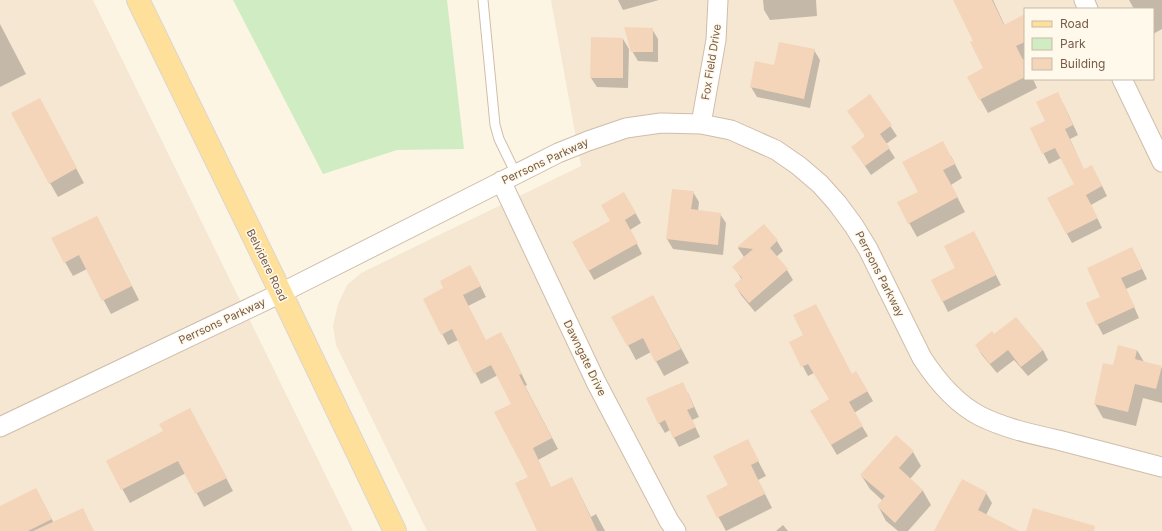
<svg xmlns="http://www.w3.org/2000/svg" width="1162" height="531" font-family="Inter,sans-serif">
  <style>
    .residential { fill: #f5e7d2; fill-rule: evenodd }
    .green { fill: #d0ecc2 }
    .shadow { fill: #0003 }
    .building { fill: #f4d5ba }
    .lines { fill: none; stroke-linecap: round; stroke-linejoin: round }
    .service-casing { stroke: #cfbdaa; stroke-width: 11 }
    .minor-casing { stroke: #cfbdaa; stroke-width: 21 }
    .primary-casing { stroke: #dcd5cf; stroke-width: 24 }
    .service { stroke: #fff; stroke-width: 9 }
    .minor { stroke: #fff; stroke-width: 19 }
    .primary { stroke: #ffe09a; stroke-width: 22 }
    .labels { text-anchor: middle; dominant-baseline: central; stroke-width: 3; stroke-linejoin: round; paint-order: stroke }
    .street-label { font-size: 11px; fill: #775c48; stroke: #fff9eb }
  </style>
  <rect width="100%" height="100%" fill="#fdf5e4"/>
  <path class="residential" d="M0 0H93L353 531H0Z
    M551 0H1162V531H427L336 345 333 326 338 304 347 285 361 273 581 166ZM1025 9H1153V79H1025Z"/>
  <path class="green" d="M233 0H447L464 149 397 150 323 174Z"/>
  <path class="shadow" d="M618 0H659L623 10Z
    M763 0H816L817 16 770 20 764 10Z
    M955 0H993L1005 26 1025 19V58L1023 60 1025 64V79H1033L1037 88 988 113 968 77 985 69 974 42Z
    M1129 0H1162V29L1153 34V9H1134Z
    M0 24 26 74 0 87Z
    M652 29 658 39V62L638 61 632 51Z
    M623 39 629 49 628 88 597 87 591 78Z
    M814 50 820 60 810 108 757 97 751 87 775 66Z
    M870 96 897 136 886 144 895 158 871 175 852 147 866 137 848 111Z
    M1063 103 1078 135 1070 139 1084 170 1097 176 1107 196 1091 205 1102 228 1072 243 1067 234 1075 185 1061 158 1049 164 1031 129 1046 122Z
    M47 114 84 183 58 197 50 183Z
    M951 156 962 178 951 185 965 212 917 237 898 203 919 192Z
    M673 190 693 192 699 202 698 211 720 214 726 223 723 255 673 249 667 239Z
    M624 193 641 223 630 230 642 254 594 280 573 242 611 221Z
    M97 217 139 300 111 314 87 269 73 276 65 262Z
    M764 225 777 241 783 251 776 257 787 270 793 280 755 312 741 295 735 285 742 280 734 267 744 257 738 248Z
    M979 242 1001 285 948 312 932 280 957 268Z
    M1132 248 1147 279 1126 289 1139 318 1103 335 1087 304 1102 297Z
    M476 277 486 297 468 306 486 341 507 344 527 385 525 386 558 449 538 460 551 488 572 478 591 517 596 514 605 531H538L530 478 512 404 498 375 481 384 458 340 448 345 424 299Z
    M653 296 689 363 664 376 651 352 636 360 613 317Z
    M1016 318 1043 350 1048 360 1028 376 1014 360 997 373 982 355 976 345 994 335Z
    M790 342 852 375 856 372 873 401 854 413 868 436 837 455 811 411 830 400 814 373 808 376Z
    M1137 350 1144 362 1162 368V403L1143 398 1136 426 1103 418 1095 404 1114 366Z
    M688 393 699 417 692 420 700 437 679 447 670 430 665 433 659 423Z
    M190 409 233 491 204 507 186 473 130 503 107 461 164 431Z
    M913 452 921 466 910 479 923 491 931 505 908 531H898L886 521 878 506 883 501 870 489 861 475Z
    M755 455 766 476 758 480 772 508 726 531 707 496 729 485Z
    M36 489 58 531H0V507Z
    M986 493 992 503 986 515 1002 531H940Z
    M783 525 788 531H776Z"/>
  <path class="building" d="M953 0H992L1004 25 1025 14V42L1016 46 1025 64V77L979 100 967 77 983 68 970 42 973 41Z
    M624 27 653 28V52H631Z
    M591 37 623 38V78H590Z
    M779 42 815 49 804 99 750 87 755 61 774 65Z
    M1058 92 1073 125 1065 129 1084 169 1092 165 1102 186 1086 195 1098 218 1066 234 1047 198 1074 184 1055 148 1042 154 1030 128 1045 121 1036 102Z
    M870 94 892 125 880 134 890 148 865 166 851 147 865 136 847 111Z
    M40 98 77 168 49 184 11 113Z
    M943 141 955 164 943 170 958 197 908 224 897 202 918 192 902 162Z
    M672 189 694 191 691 209 721 213 718 245 666 239Z
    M624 192 636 213 625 220 638 243 588 271 572 242 610 221 601 205Z
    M97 216 132 286 102 301 79 255 64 263 51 238Z
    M764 224 778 240 770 248 788 269 749 303 734 285 742 278 732 267 753 249 737 247Z
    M974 231 996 275 942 302 931 280 955 268 944 246Z
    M1132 247 1142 269 1121 278 1135 307 1096 325 1086 303 1100 297 1087 268Z
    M470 265 481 286 463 295 486 340 501 332 522 374 519 375 552 438 533 448 551 487 572 477 597 531H537L515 483 528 477 494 412 511 404 491 365 474 374 452 329 441 335 423 299 443 288 440 281Z
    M653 295 681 349 655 362 643 338 627 346 611 317Z
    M816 304 852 374 856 371 868 391 849 402 863 426 831 445 810 411 829 399 808 364 801 367 789 342 803 335 793 315Z
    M1016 317 1043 350 1021 367 1008 350 990 364 975 345 992 331 994 334Z
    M1118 345 1137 350 1135 359 1162 366 1156 389 1135 384 1128 412 1094 404 1103 363 1113 365Z
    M683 382 694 407 687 410 696 427 673 438 665 420 658 424 646 398Z
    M190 408 227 478 195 494 178 461 121 490 106 461 163 431 159 424Z
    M896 435 914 451 899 468 923 490 895 523 877 506 885 496 860 475Z
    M748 439 759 461 751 465 765 494 717 518 706 496 728 485 713 456Z
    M962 479 987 492 978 510 1019 531H934Z
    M36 488 52 519 28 531H0V506Z
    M83 508 94 531H33Z
    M1033 508 1095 526 1094 531H1026Z"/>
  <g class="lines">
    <g class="service-casing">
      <path id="service" d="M483 0 495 125 499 139 516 174"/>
    </g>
    <g class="minor-casing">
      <path id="minor" d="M1084 0 1088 9
        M1122 79 1162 162
        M701 124 716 40 718 0
        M501 181 596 382 669 521 676 531
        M0 427 281 293 558 153 588 141 626 128 661 123 701 124 731 130 776 150 799 166 820 184 837 203 854 226 868 249 922 358C937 381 955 403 980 416 1004 428 1031 434 1058 440 1093 449 1127 458 1162 467"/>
    </g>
    <g class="primary-casing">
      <path id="primary" d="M138 0 281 293 395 531"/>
    </g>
    <use href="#service" class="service"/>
    <use href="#minor" class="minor"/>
    <use href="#primary" class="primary"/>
  </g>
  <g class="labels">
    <g class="street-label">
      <text transform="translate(711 62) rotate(-81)">Fox Field Drive</text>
      <text transform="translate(545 161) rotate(-25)">Perrsons Parkway</text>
      <text transform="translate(267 265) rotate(64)">Belvidere Road</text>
      <text transform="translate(880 274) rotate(63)">Perrsons Parkway</text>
      <text transform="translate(222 321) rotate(-25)">Perrsons Parkway</text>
      <text transform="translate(585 358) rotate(64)">Dawngate Drive</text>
    </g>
  </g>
  <rect x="1024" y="8" width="130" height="72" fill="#fff9eb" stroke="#c9baaa"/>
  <rect x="1032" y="21" width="20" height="6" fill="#ffe09a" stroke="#c9baaa"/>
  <text x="1060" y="28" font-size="12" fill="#775c48">Road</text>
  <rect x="1032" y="38" width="20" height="12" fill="#d0ecc2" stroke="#c9baaa"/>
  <text x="1060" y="48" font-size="12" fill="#775c48">Park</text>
  <rect x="1032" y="58" width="20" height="12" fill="#f4d5ba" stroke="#c9baaa"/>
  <text x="1060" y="68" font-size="12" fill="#775c48">Building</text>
</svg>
